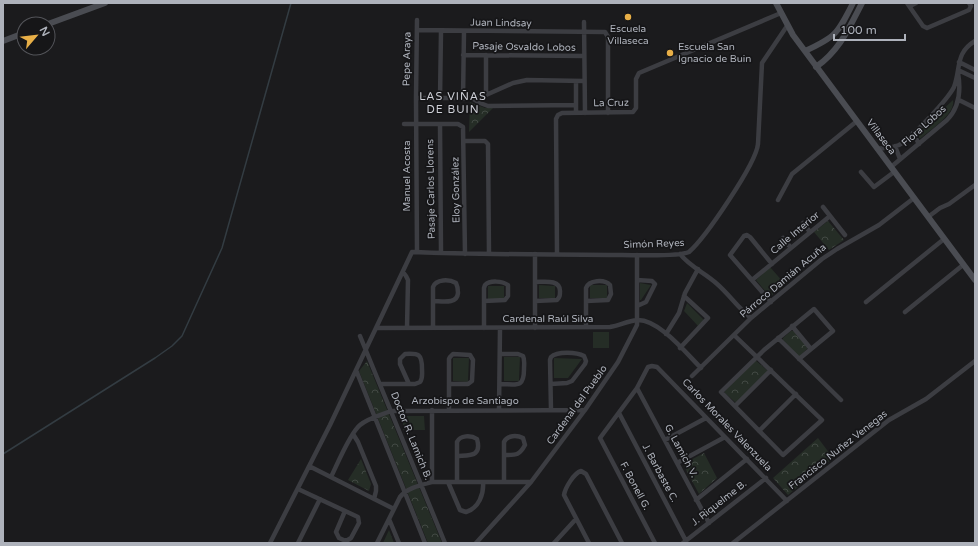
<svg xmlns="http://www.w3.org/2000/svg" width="978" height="546" font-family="'Varela Round',sans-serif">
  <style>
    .grass { fill: #252d26 }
    .forest { fill: url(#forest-crowns) }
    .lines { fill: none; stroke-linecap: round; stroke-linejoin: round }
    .stream { stroke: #333c42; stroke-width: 1.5 }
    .street { stroke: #3c3d42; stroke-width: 4.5 }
    .secondary { stroke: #4a4c52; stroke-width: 6 }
    .poi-dot { fill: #e8af47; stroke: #161618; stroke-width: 1.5 }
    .labels { text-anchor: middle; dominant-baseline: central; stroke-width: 3.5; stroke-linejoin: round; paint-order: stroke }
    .street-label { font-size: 10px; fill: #aeb2bb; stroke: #161618 }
    .poi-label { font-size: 10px; fill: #aeb2bb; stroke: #161618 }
    .neighbourhood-label { font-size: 11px; letter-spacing: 1px; fill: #cfd1d8; stroke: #161618 }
  </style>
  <defs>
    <pattern id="forest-crowns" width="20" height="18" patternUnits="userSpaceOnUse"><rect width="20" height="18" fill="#252d26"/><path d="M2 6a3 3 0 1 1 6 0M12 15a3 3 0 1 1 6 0" fill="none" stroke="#424944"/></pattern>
  </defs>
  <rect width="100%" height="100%" fill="#1b1b1d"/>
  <path class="grass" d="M953 100C956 114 930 130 920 139L917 134Z
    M770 267 785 284 770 297 756 280Z
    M640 283 651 285 641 300H640Z
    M539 285 555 286V298H539Z
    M590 285H607V298H590Z
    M488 286H504V299H488Z
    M687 303 704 320 698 326 684 311Z
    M593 332H609V348H593Z
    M504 357H520L519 381H504Z
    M453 358H469L468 382 453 381Z
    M554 358 582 359 568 378H554Z
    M403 416H424L425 430H403Z"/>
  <path class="forest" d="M470 102 485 108H493L469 132Z
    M828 221 844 240 829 250 814 232Z
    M791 331H794L808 348 800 356H798L783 340V338Z
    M755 360 768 371 736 403 724 392Z
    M367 361 442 543H428L359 371Z
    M818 438 833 458 788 495 773 478Z
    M704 453 717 478 699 494 683 464Z
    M361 459 371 484 369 491 348 480Z
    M389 530 394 543H383Z"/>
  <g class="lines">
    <path class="stream" d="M3 454 155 358 172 346 182 336 222 248 291 3"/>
    <path class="street" d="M907 3 923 26 927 28 969 10 971 6 969 3
      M910 6 916 3
      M584 22 585 113
      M417 30 605 32 608 37V113
      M463 55 584 56
      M959 62 975 70
      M958 70 975 78
      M576 81V113
      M486 95V55
      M416 98H472L486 95 513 83 527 80 584 81
      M472 98 480 103 488 106 576 105
      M440 99 441 31
      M463 99 464 31
      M959 100 975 108
      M404 124H458L463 127 465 254
      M440 124 441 253
      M913 133 919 144
      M464 141H485L488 144 489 254
      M895 146 900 159
      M877 149C884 148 892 148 899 145 911 139 948 99 954 87 961 68 955 53 975 41
      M891 167 947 120C960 107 961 90 958 73
      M861 172 874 187 894 172
      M778 200 792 174 857 121
      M823 207 845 235
      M928 217 940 208 949 204 975 185
      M803 223 810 232
      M783 238 791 248
      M417 252 416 98 417 20
      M535 254V328
      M557 254 556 119 558 115 562 113 633 112 636 108V79L639 73 781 13
      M680 254C689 266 705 273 716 283 729 294 738 308 751 318
      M403 272 406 276 408 280 407 328
      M752 280 830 216
      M535 282C544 282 560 279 560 291 560 295 560 297 557 300L535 301
      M433 301C441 301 457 305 458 293 458 289 458 287 456 283 449 279 436 279 433 287V328
      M484 301 505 300 508 296V285C502 281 490 280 485 285L484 288V328
      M586 301 608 300 611 294 610 285C604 279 589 280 586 288V327
      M771 302 730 255 744 236 747 235 750 237 772 264
      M866 302 944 239
      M637 306 646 302 655 284 652 281 637 280
      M905 312 963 265
      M792 326 811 349
      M376 328 610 327C619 326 627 321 637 320 659 319 686 353 701 368
      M666 334 679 313 685 293 698 269
      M734 335 822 420 783 455 721 392 764 350 814 309 833 331 799 359
      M360 336 445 543
      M778 338 841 400
      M680 348 708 318 684 296
      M356 370 425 543
      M692 376 751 318 822 259 837 249 879 225 914 198
      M380 384H415L420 382C423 378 422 374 422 369 422 354 419 353 405 354L400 359V364L409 384
      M449 384H468L472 381 473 360 470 355 453 354 450 357 449 359V410
      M500 384C516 384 524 389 524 369 524 364 525 360 523 356L518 354H500
      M551 384 567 383 572 381 585 364 586 361 584 356C577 352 557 351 551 357L550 360 551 410
      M637 388 709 523
      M735 406 771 370
      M499 410 500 328
      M619 413 686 541
      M759 431 796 394
      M353 434 358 442 376 486V491L374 499
      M665 440 706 418
      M504 455C516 455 519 456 525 445L523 438C517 435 507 435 504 442 504 455 504 469 504 482
      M457 456C470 455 482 457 477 439 471 435 460 435 457 442V482
      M677 463 725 437
      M309 466 394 509
      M331 477C337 465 350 433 360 425 368 418 381 415 391 411L585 410
      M432 482V410
      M448 482 460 510 466 512C479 508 484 494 483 482
      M298 489 358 517 359 523 351 538 346 541 339 538 336 532 345 511
      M696 500 747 459
      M389 519 399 543
      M270 543 330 425 412 252C482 255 552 254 622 255 636 255 679 257 689 252 705 238 756 164 758 144L762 63 787 26
      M298 543 320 499
      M377 543 400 497C407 488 421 485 432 482H531
      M476 543 531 482 585 410 618 362 637 325V255
      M554 543 576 519
      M589 543 564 495C565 488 574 473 581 471L586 474 622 543
      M655 543 600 438 637 388 648 367 652 366 657 367 787 501
      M683 543 766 478
      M733 543 889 420 926 399 975 361"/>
    <path class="secondary" d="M776 3 793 35 975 280
      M48 24 105 3
      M3 41 24 33
      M805 51C836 37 838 33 853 3
      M816 67C840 50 849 28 862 3"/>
  </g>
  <g class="poi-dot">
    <circle cx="628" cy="17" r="4"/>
    <circle cx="670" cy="53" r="4"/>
  </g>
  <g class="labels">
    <g class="street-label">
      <text transform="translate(501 23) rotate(1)">Juan Lindsay</text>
      <text transform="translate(524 47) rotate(1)">Pasaje Osvaldo Lobos</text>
      <text transform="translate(407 59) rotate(-89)">Pepe Araya</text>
      <text transform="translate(611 103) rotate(-1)">La Cruz</text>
      <text transform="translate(924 126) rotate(-42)">Flora Lobos</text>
      <text transform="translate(881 137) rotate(53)">Villaseca</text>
      <text transform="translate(407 176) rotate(-90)">Manuel Acosta</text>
      <text transform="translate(431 189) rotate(-91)">Pasaje Carlos Llorens</text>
      <text transform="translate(456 190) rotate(-91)">Eloy González</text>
      <text transform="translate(795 233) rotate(-40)">Calle Interior</text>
      <text transform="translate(654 244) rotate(-2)">Simón Reyes</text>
      <text transform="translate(783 281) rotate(-40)">Párroco Damián Acuña</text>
      <text x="548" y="319">Cardenal Raúl Silva</text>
      <text x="465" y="401">Arzobispo de Santiago</text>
      <text transform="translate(577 405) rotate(-54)">Cardenal del Pueblo</text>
      <text transform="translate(727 425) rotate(46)">Carlos Morales Valenzuela</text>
      <text transform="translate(411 436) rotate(68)">Doctor R. Lamich B.</text>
      <text transform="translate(838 450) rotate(-38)">Francisco Nuñez Venegas</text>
      <text transform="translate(681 451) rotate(62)">G. Lamich V.</text>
      <text transform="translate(660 473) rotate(62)">J. Barbaste C.</text>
      <text transform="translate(635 486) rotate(62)">F. Bonell G.</text>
      <text transform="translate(719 503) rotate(-38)">J. Riquelme B.</text>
    </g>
    <g class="poi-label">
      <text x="628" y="29">Escuela<tspan x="628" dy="12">Villaseca</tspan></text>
      <text x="678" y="47" text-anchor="start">Escuela San<tspan x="678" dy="12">Ignacio de Buin</tspan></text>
    </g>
    <g class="neighbourhood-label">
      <text x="453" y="96">LAS VIÑAS<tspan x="453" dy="13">DE BUIN</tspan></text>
    </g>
  </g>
  <rect width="978" height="546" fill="none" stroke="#aeb2bb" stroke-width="8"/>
  <g transform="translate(36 36) rotate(62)"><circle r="19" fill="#161618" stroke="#535459"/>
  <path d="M0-3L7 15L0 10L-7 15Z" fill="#e8af47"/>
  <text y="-6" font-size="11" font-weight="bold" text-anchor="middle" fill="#aeb2bb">N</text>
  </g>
  <path d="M834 34v6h71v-6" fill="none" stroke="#aeb2bb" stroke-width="2"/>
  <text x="840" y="34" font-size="12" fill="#aeb2bb" stroke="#161618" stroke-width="3" paint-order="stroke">100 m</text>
</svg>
